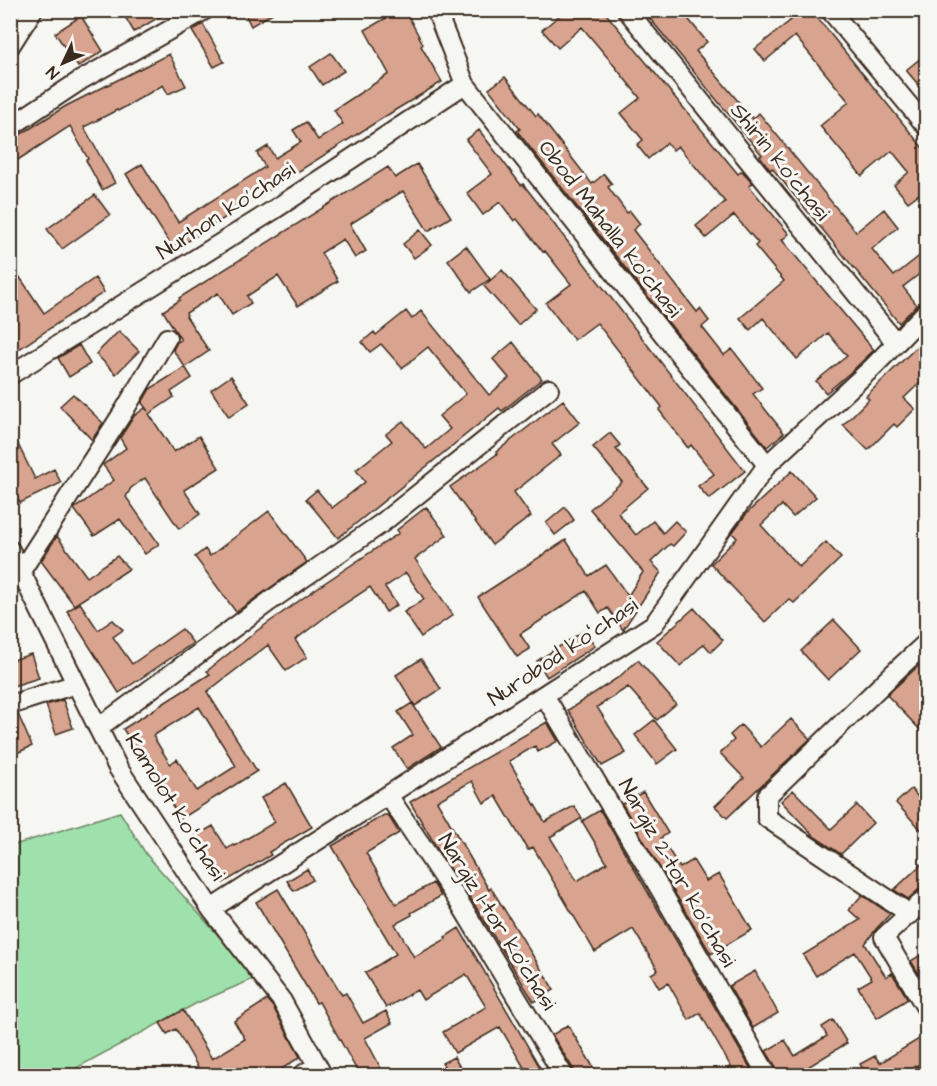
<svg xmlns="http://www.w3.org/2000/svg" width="937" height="1086" font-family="'Architects Daughter',sans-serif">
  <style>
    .green { fill: #9fe1ac; stroke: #6d8665; stroke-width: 1.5 }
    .building { fill: #d9a48f; stroke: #3b2a1e; stroke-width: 1.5; fill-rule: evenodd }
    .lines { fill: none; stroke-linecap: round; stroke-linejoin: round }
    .minor-casing { stroke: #3b2a1e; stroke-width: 22 }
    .minor { stroke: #f6f6f2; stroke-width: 18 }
    .labels { text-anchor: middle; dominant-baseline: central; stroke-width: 6; stroke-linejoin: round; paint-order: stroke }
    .street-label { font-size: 22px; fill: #3b2a1e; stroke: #f6f6f2 }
  </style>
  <rect width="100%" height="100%" fill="#f6f6f2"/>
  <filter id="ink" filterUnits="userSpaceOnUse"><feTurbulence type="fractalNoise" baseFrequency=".0167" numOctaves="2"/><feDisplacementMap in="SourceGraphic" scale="12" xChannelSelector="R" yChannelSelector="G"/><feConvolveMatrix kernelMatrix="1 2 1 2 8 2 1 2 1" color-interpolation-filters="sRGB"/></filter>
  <g filter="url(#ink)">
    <path class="green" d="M120 812 146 854 225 943 258 977 197 1003 76 1068 73 1075 11 1076V846Z"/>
    <path class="building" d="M121 10H171L134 32Z
      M243 10H278L251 26Z
      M400 10H405L423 44 421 46 442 82 397 109 174 250 126 174 142 164 178 222 265 167 257 153 268 146 275 158 301 142 293 130 306 122 318 140 343 124 334 110 389 74 365 30Z
      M566 10H603L738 174 742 171 753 183 749 186 789 234 782 240 874 350 852 371 826 393 816 381 847 356 828 333 797 359 763 318 750 330 740 318 784 281 755 246 758 243 734 215 706 238 696 226 725 202 678 146 673 150 667 143 648 159 637 145 643 140 621 113 640 98 608 58 582 27 558 48 542 30Z
      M643 10H681L707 42 696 51 753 119 759 113 856 232 884 209 898 227 872 249 894 276 927 250V268L903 287 917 305 899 323 772 168 770 170 760 156 762 155Z
      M784 10H811L927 153V188L908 202 894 185 909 172 892 151 862 176 820 126 849 102 795 36 765 61 755 49 791 20Z
      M81 16 103 51 78 67 55 33Z
      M203 24 224 62 214 67 192 31Z
      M331 53 344 71 322 85 310 67Z
      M927 53V95L906 70Z
      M169 54 186 86 168 94 163 85 118 111 117 110 84 127 115 183 102 190 86 160 88 159 70 126 10 165V141L66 106Z
      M505 77 536 116 538 114 592 184 604 174 612 184 608 187 627 213 630 211 640 224 633 230 697 312 700 309 709 321 702 327 724 355 732 349 762 388 753 394 784 433 767 447 517 131 520 129 489 89Z
      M479 130 521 185 523 184 745 471 709 499 698 486 714 474 691 445 688 448 659 410 662 407 597 323 574 340 546 303 571 284 545 251 543 252 517 219 514 221 500 202 483 215 467 193 492 174 466 140Z
      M417 164 451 217 428 231 403 191 350 224 366 251 355 258 343 239 321 253 338 281 298 306 278 276 247 296 251 303 232 315 218 293 186 313 187 315 186 316 209 351 185 367 173 350 177 342 181 340 163 311 180 300 179 298 388 167 395 178Z
      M95 195 110 215 62 249 47 229Z
      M420 230 432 245 414 258 403 244Z
      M466 246 490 279 471 292 448 260Z
      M502 270 536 309 518 325 484 286Z
      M19 276 44 313 95 278 104 292 10 355V281Z
      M406 311 412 319 421 311 489 395 509 378 493 359 513 342 542 379 502 411 499 408 338 538 306 499 317 490 332 508 365 482 356 470 392 441 386 434 403 421 426 449 450 429 439 416 466 394 428 347 402 368 381 344 370 352 362 342 374 332 376 335Z
      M119 331 139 351 116 374 96 354Z
      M927 337V376L904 398 915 409 897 427 894 424 868 450 843 425 869 399 866 396Z
      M79 345 90 364 69 377 58 358Z
      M185 367 192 378 171 392 174 397 149 414 174 452 199 436 219 468 184 490 200 514 179 529 145 478 131 488 126 497 159 544 145 554 120 519 94 536 74 509 114 480 103 465 126 448 120 438 134 416 145 408 148 411 142 403 150 389Z
      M231 376 249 403 229 417 211 390Z
      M73 394 103 423 92 440 60 406Z
      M563 400 580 422 552 444 561 455 514 492 531 516 492 545 450 487 497 454 496 452Z
      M10 428 35 479 54 469 61 483 20 503 10 483Z
      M610 433 620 445 616 449 648 488 618 513 636 535 653 521 663 533 675 521 686 532 673 546 670 544 651 562 661 572 623 630 608 608 600 613 586 591 520 634 530 649 517 657 478 597 566 540 589 576 606 565 628 596 643 572 590 509 622 482 593 447Z
      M792 471 816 497 793 517 782 505 761 525 799 567 826 542 841 558 794 603 789 599 765 622 711 564 737 538 732 533 747 513Z
      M426 507 447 535 415 559 453 615 421 637 404 612 424 599 406 573 385 587 397 605 386 612 370 587 332 612 295 640 307 657 286 671 268 645 207 692 257 771 181 819 123 729 210 674 207 671 258 630 317 588 399 533 397 530ZM199 707 236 766 197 791 177 759 170 764 153 736Z
      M565 507 574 520 555 535 546 523Z
      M269 511 307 562 236 612 195 557 205 549 210 556Z
      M57 536 87 577 117 556 129 569 74 605 41 561Z
      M80 603 98 630 113 620 123 630 113 637 132 664 182 629 193 643 119 693 67 611Z
      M694 608 723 640 711 652 704 644 680 666 657 641Z
      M834 620 861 649 828 680 801 651Z
      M585 630 595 646 547 677 537 661Z
      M31 654 39 678 10 687V661Z
      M927 658V737L887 695Z
      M421 659 441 689 415 706 396 675Z
      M638 660 676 704 657 720 628 687 597 707 626 753 602 766 568 710 619 677Z
      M63 700 73 728 56 734 46 705Z
      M412 703 441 747 407 769 393 748 413 735 398 712Z
      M18 714 32 746 10 756V716Z
      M791 719 810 739 727 818 715 806 744 778 720 753 734 740 730 735 741 725 761 747Z
      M654 720 677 749 657 764 635 735Z
      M547 722 558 741 538 752 535 746 509 761 545 822 574 806 582 818 550 837 577 881 607 863 582 821 600 810 755 1076H716L731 1067 700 1013 689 1020 668 983 659 988 651 974 658 970 633 929 595 952 533 847 528 850 496 796 484 803 472 781 437 801 489 890 491 888 554 990 534 1002 471 899 444 860 410 802Z
      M286 783 312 827 269 852 271 855 223 883 205 853 203 854 192 838 213 826 227 849 233 845 234 846 275 822 261 798Z
      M911 789 927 807V836L896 803Z
      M793 790 831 829 857 805 873 823 841 854 814 836 781 801Z
      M643 792 668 833 661 838 680 868 693 860 706 881 719 874 752 930 711 954 622 804Z
      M384 815H388L399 833 366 853 396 904 433 883 441 896 411 913 412 915 395 924 414 957 446 939 445 937 459 928 545 1076H529L500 1027 455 1053 443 1032 486 1007 466 974 423 1000 417 990 386 1008 365 973 396 954 332 846Z
      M927 859V882L908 899 894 890Z
      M307 869 313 880 294 891 287 881Z
      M278 889 342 995 346 993 363 1023 386 1011 392 1023 365 1038 385 1076H360L319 1002 316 1003 256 902Z
      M862 895 890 914 876 929 865 944 886 977 892 973 908 999 877 1018 858 987 872 979 855 952 816 976 803 955 860 920 849 910Z
      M927 951V987L911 961Z
      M755 971 778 1013 753 1028 729 986Z
      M267 1000 273 1007 300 1057 271 1076H203L176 1029 167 1034 160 1023 183 1010 212 1059 245 1039 234 1021Z
      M833 1020 847 1043 803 1070 807 1076H779L778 1070 766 1051 785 1040 795 1056 827 1036 822 1027Z
      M568 1025 592 1065 599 1076H575L574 1070 552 1035Z
      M927 1034V1062L915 1066 911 1072 904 1076H860L865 1072 860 1064 875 1056 880 1063Z
      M454 1057 465 1076H450L442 1063Z"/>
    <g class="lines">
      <g class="minor-casing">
        <path id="minor" d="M436 10 465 84 767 465
          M627 10 896 343
          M830 10 926 126
          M10 46 33 10
          M10 127 81 80 205 10
          M10 375 272 211 465 84
          M10 550 118 768 211 909 282 1001 323 1076
          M21 571 124 411 167 338
          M544 695 649 870 768 1076
          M10 705 76 684
          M98 728 270 601 382 523 549 389
          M388 795 461 905 564 1076
          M926 898 884 937 926 1008
          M211 909 654 624 767 465 873 367 926 312
          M910 914 767 818V796L898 669 926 643
          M301 1076 317 1065
          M921 1076 926 1073"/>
      </g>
      <use href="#minor" class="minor"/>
    </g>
  </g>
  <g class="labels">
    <g class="street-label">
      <text transform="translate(780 162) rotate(51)">Shirin ko'chasi</text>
      <text transform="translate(226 211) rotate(-33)">Nurhon ko'chasi</text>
      <text transform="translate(610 229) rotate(52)">Obod Mahalla ko‘chasi</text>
      <text transform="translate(563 652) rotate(-34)">Nurobod koʻchasi</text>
      <text transform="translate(175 807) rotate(58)">Kamolot koʻchasi</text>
      <text transform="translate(677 873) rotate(60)">Nargiz 2-tor ko‘chasi</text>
      <text transform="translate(497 922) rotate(58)">Nargiz 1-tor ko‘chasi</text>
    </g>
  </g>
  <rect width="937" height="1086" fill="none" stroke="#f6f6f2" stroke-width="36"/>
  <rect x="18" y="18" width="901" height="1050" fill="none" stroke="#3b2a1e" stroke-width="2" filter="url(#ink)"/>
  <g transform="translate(63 63) rotate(226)" stroke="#f6f6f2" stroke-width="4.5" paint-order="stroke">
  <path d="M0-4.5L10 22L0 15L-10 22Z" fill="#3b2a1e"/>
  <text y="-9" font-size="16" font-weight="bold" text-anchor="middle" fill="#3b2a1e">N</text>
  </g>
</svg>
